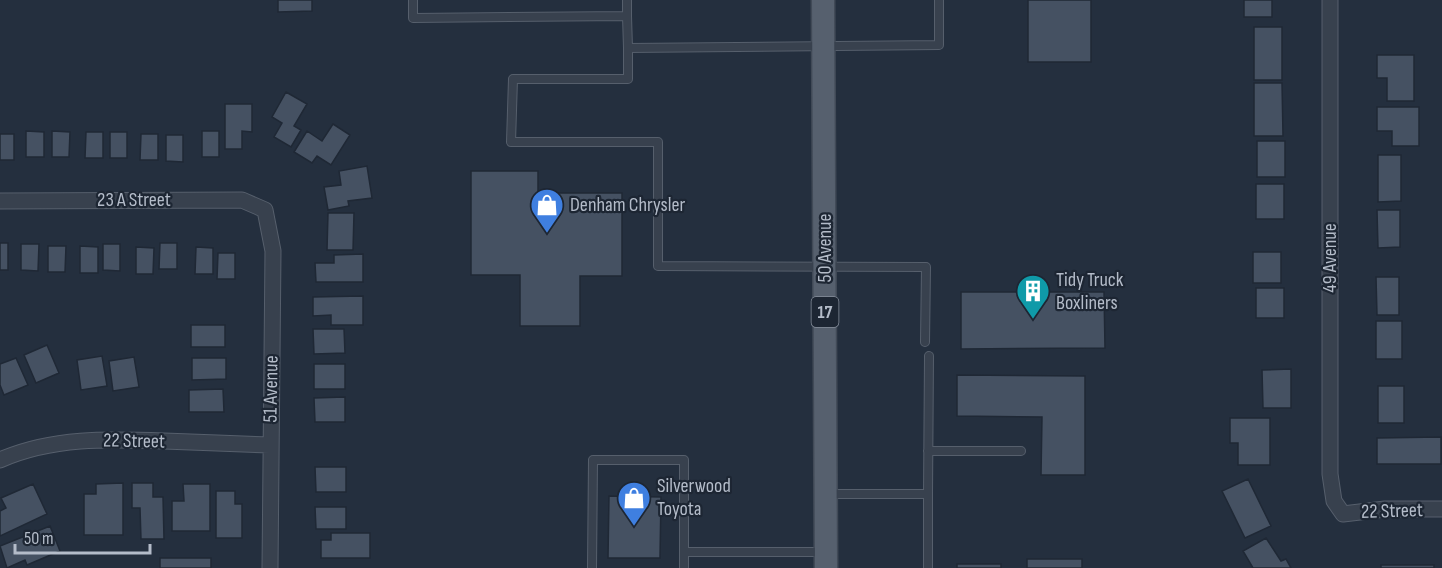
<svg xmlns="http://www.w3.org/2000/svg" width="1442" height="568" font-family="'Sofia Sans Condensed',sans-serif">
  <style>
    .building { fill: #455162; stroke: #1f2835; stroke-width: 1.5 }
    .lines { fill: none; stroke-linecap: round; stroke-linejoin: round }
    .lane-casing { stroke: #565f6c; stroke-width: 10 }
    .street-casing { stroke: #565f6c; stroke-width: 17 }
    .primary-casing { stroke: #414a57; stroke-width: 25 }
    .lane { stroke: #38414e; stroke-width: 8 }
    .street { stroke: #38414e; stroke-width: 15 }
    .primary { stroke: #56606e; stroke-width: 22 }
    .labels { text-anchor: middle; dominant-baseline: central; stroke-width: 4.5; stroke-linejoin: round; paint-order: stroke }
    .shield { fill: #1d2633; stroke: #878f9c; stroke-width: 1.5 }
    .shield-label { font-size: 18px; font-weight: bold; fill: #b4bcc9 }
    .street-label { font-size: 20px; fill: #b4bcc9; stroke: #1d2633 }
    .poi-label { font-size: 20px; fill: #b4bcc9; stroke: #1d2633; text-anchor: start }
  </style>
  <rect width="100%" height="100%" fill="#242f3e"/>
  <path class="building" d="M278 0H312V11L278 12Z
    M1028 0H1091V62H1028Z
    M1244 0H1272V17H1244Z
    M1254 27H1282V80H1254Z
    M1377 55H1414V101H1387V78H1377Z
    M1254 83H1282L1283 136H1254Z
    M286 92 307 104 294 126 301 130 291 147 274 137 282 123 272 117Z
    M225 104H252V132L242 131V149H225Z
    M1377 107H1419V146H1392V131H1377Z
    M333 124 350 135 331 165 317 156 312 163 294 152 307 131 322 141Z
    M26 131 44 132V157H26Z
    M52 131 70 132 69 157H52Z
    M202 131H219V157H202Z
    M86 132H103V158H85Z
    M110 132H127V158H110Z
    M0 134H14V160H0Z
    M141 134H158V160H140Z
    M166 135H183V162L166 161Z
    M1257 141H1285V177H1257Z
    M1378 155H1401V201L1378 202Z
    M367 166 372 198 348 201 349 206 328 210 324 187 341 185 339 171Z
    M471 171H538V193H622V276H580V326H520V275H471Z
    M1256 184H1284V219H1256Z
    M1377 210H1400V247L1378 248Z
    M328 213H354L353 250H327Z
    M0 243H8V270H0Z
    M160 243H177V269H159Z
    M21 244H39L38 271 21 270Z
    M103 244H120V271L103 270Z
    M48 246H66L65 272H48Z
    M80 246 98 247V273H80Z
    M136 247 154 248 153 274H136Z
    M196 247 213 248V274H195Z
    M1253 252H1281V283H1253Z
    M218 253H235V279H217Z
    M363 254V282H316L315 263H334V255Z
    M1376 277H1399V315H1377Z
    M1256 288H1284V318H1256Z
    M961 292H1104L1105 348 961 349Z
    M363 296V325H331V315L313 316V297Z
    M1376 321H1402V359H1376Z
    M191 325H225V347H191Z
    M313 329H344L345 353 314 354Z
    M47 345 59 373 36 383 24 355Z
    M102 356 107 386 81 390 77 360Z
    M134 357 139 387 113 391 109 361Z
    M16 358 28 385 4 395 0 385V364Z
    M192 358H226V379L192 380Z
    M314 364H345V389H314Z
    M1291 369V408H1263L1262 370Z
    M957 375 1085 376V475H1041L1042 417 957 416Z
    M1378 386H1404V423H1378Z
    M223 389 224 412H189V390Z
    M345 397V422H315L314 398Z
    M1230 418H1270V465H1238V443H1230Z
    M1441 437V464H1377V438Z
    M315 467H346V492H316Z
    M1248 479 1271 526 1245 538 1222 491Z
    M123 483V535H84V494H96V484Z
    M132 483H153V497H163L164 539H141L140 508H132Z
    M33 484 47 514 0 536V511L6 508 1 498Z
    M183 484H210V531H172V501H184Z
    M216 491H235V504H242V538H216Z
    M609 496 661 497 660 558H608Z
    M315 507H346V529H316Z
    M50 526 60 551 27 565 25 560 7 568 0 546Z
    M331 533H370V558H321V540H331Z
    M1266 538 1281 561 1286 559 1291 568H1253L1243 551Z
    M160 558H211V568H160Z
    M1027 559H1082V568H1027Z
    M957 564H1001V568H957Z
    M1381 565H1434V568H1381Z"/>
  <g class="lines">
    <g class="lane-casing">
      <path id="lane" d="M413 0V18L627 16 628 48 939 45V0
        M627 0V16
        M628 48V79H513L511 142H658V266L926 267 925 342
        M928 451H1021
        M827 494H928L929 356
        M684 552H825
        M592 568 593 460H684V568
        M928 568V494"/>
    </g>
    <g class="street-casing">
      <path id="street" d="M1330 0V474L1334 501 1343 514 1385 509H1442
        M0 201 242 200 265 210 273 251 270 568
        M0 460C52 437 108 439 164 441 199 442 235 444 270 445"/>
    </g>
    <g class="primary-casing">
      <path id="primary" d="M823 0 826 568"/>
    </g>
    <use href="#lane" class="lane"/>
    <use href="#street" class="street"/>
    <use href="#primary" class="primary"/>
  </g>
  <defs>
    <g id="shop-pin" transform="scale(1.725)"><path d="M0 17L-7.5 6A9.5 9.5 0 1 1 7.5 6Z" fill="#3f7fe0" stroke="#1d2633"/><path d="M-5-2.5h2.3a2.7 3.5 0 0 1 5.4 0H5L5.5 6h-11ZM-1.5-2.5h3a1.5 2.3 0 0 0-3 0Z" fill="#fff"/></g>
    <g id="building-pin" transform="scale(1.725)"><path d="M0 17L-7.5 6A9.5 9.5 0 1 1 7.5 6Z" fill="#0f9aa8" stroke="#1d2633"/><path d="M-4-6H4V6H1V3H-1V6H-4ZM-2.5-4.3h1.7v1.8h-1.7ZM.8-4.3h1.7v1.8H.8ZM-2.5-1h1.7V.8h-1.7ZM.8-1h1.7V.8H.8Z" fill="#fff"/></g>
  </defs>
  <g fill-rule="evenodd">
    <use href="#shop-pin" x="547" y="205"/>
    <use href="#building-pin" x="1033" y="291"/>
    <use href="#shop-pin" x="634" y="498"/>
  </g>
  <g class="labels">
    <rect class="shield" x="811.5" y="297" width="27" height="30" rx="4.5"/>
    <g class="shield-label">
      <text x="825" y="312">17</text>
    </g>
    <g class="street-label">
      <text x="134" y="200">23 A Street</text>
      <text transform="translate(825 248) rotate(-90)">50 Avenue</text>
      <text transform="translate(1330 258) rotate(-90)">49 Avenue</text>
      <text transform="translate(271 389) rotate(-89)">51 Avenue</text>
      <text transform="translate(134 441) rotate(1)">22 Street</text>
      <text transform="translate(1392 511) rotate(-2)">22 Street</text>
    </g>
    <g class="poi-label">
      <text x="570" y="205">Denham Chrysler</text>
      <text x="1056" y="280">Tidy Truck<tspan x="1056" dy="23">Boxliners</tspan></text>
      <text x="657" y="486">Silverwood<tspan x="657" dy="23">Toyota</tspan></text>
    </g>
  </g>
  <path d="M15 544v9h135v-9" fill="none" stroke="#b4bcc9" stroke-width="3"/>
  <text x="24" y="544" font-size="18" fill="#b4bcc9" stroke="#1d2633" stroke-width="4.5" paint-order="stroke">50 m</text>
</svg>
